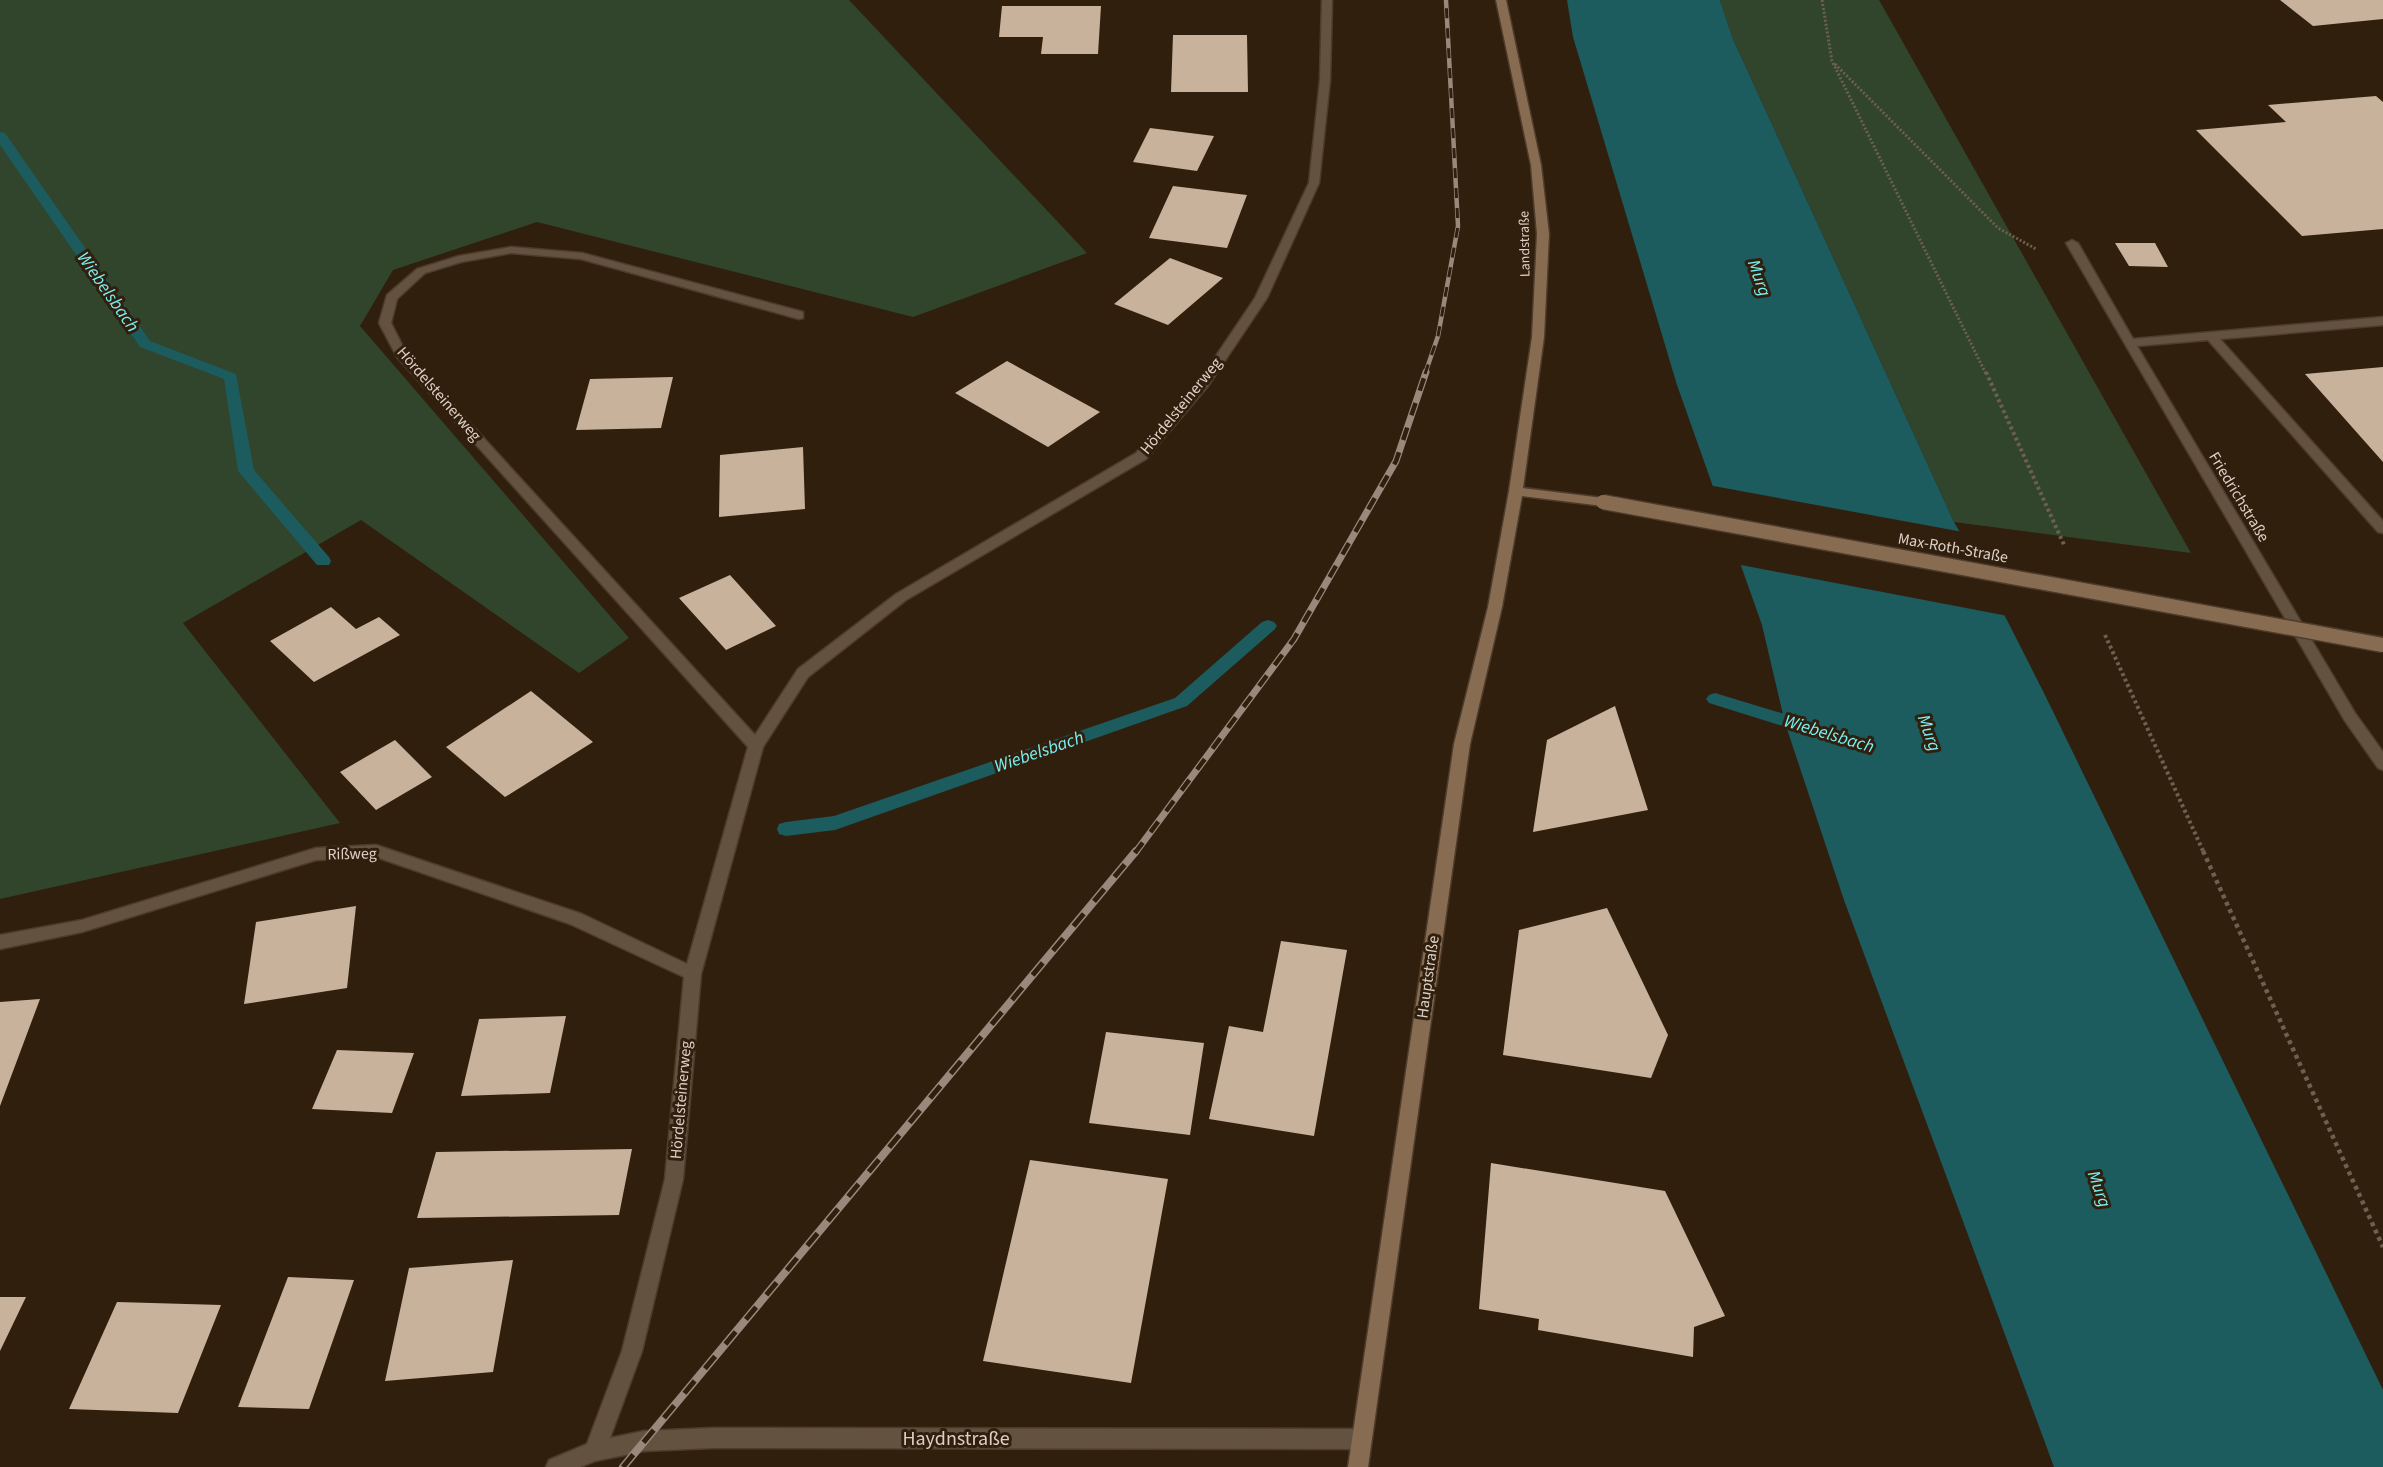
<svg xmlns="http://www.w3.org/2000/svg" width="2383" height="1467" font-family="'Source Sans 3',sans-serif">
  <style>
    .green { fill: #30452c }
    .water { fill: #1c5b5e }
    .pier { fill: #311f0e }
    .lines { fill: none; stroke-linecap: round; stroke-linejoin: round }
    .stream { fill: #1c5b5e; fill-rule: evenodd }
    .building { fill: #c9b29c }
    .lane-casing { stroke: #4d3b2b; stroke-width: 3 }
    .street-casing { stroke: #4d3b2b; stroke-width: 3 }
    .secondary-casing { stroke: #4d3b2b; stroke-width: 3 }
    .path-far2 { stroke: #6f5f50; stroke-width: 3; stroke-dasharray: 2 2; stroke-linecap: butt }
    .path-far1 { stroke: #6f5f50; stroke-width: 4; stroke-dasharray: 3 3; stroke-linecap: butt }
    .path { stroke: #6f5f50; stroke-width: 4.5; stroke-dasharray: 4 4; stroke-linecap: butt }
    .lane { fill: #645241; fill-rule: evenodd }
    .street { fill: #645241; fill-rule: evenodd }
    .secondary { fill: #886c51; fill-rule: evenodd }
    .rail-far2-casing { stroke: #98897c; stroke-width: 4.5 }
    .rail-far1-casing { stroke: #98897c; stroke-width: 7 }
    .rail-casing { stroke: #98897c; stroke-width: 8 }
    .rail-far2 { stroke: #311f0e; stroke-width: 3; stroke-dasharray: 10; stroke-linecap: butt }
    .rail-far1 { stroke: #311f0e; stroke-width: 4.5; stroke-dasharray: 13; stroke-linecap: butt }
    .rail { stroke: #311f0e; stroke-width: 5; stroke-dasharray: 16; stroke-linecap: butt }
    .secondary-bridge-casing { stroke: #4d3b2b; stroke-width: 17; stroke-linecap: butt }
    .secondary-bridge { stroke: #886c51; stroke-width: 14 }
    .labels { text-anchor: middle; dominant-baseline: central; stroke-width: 6; stroke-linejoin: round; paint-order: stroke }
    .far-street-label { font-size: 14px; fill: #ddd0c6; stroke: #311f0e }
    .street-label { font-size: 16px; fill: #ddd0c6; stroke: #311f0e }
    .water-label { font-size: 18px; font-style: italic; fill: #78f0f4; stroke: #311f0e }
    .near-street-label { font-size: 20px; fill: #ddd0c6; stroke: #311f0e }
  </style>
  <rect width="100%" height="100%" fill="#311f0e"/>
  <path class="green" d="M0 0H849L1087 253 913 317 537 222 393 270 360 326 629 638 579 673 361 520 183 623 340 823 0 899Z
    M1720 0H1879L2191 553 1954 522 1733 39Z"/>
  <path class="water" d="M1567 0H1720L1733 39 1954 522 1982 571 2044 693 2383 1390V1467H2054L1844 900 1785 723 1762 625 1677 385 1573 37Z"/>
  <path class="pier" d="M1708 485 1963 532 2008 616 1736 564Z"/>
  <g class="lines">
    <path class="stream" d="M0 132 5 133 150 341 236 374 254 470 329 557 331 561 329 565H317L238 471 224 379 140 347 0 145Z
      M1268 620 1274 622 1277 626 1274 630 1187 706 835 830 786 836 779 834 777 829 779 824 786 822 834 816 1175 698 1262 622Z
      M1715 693 1814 723 1817 728 1814 733 1808 734 1709 703 1706 699 1709 695Z"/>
  </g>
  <path class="building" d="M2280 0H2383V19L2313 26Z
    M1002 6H1101L1098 54H1041L1043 37H999Z
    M1173 35H1247L1248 92H1171Z
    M2376 96 2383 102V229L2302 236 2196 130 2286 122 2268 105Z
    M1150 128 1214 136 1197 171 1133 162Z
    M1173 186 1247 195 1227 248 1149 238Z
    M2115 243H2155L2168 267 2129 266Z
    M1170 258 1223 278 1168 325 1114 304Z
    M1007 361 1100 412 1048 447 955 393Z
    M2383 367V462L2305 374Z
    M673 377 661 428 576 430 590 379Z
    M803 447 805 509 719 517 720 455Z
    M730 575 776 626 726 650 679 598Z
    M331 607 356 629 379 617 400 635 314 682 270 641Z
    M531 691 593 742 505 797 446 747Z
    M1615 706 1648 810 1533 832 1547 740Z
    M395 740 432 777 376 810 340 772Z
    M356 906 347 988 244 1004 256 922Z
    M1607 908 1668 1035 1651 1078 1503 1055 1519 930Z
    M1281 941 1347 950 1314 1136 1209 1119 1229 1026 1263 1032Z
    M40 999 0 1106V1002Z
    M566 1016 550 1093 461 1096 479 1019Z
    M1106 1032 1204 1043 1190 1135 1089 1123Z
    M337 1050 414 1053 392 1113 312 1109Z
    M632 1149 619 1215 417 1218 436 1152Z
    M1030 1160 1168 1179 1131 1383 983 1361Z
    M1491 1163 1665 1191 1725 1316 1694 1327 1693 1357 1538 1330 1539 1319 1479 1309Z
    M513 1260 493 1372 385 1381 409 1268Z
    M288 1277 354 1280 309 1409 238 1407Z
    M0 1297H26L0 1351Z
    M117 1302 221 1305 178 1413 69 1409Z"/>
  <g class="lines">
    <g class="lane-casing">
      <path id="lane" d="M2072 240 2078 243 2133 339 2383 317V325L2220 339 2383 521V533L2378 532 2208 340 2137 346 2355 713 2383 752V770L2378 768 2345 721 2066 243Z"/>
    </g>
    <g class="street-casing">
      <path id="street" d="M1322 0H1332L1330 80 1319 183 1267 298 1208 386 1146 459 906 600 808 677 763 747 701 974 683 1179 642 1351 610 1438 644 1431 713 1428 1361 1429 1368 1432 1371 1439 1368 1446 1361 1449 713 1448 644 1451 595 1461 580 1467H546L549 1460 587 1444 622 1351 665 1179 684 977 570 924 376 857 316 860 82 932 0 949V935L82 920 316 848 376 845 582 914 687 964 748 747 397 357 379 323 387 295 417 269 459 256 511 247 582 253 803 312V318L799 319 581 259 511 253 461 262 425 273 397 299 391 323 406 353 755 735 798 669 896 594 1136 453 1199 381 1255 298 1309 183 1320 80Z"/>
    </g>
    <g class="secondary-casing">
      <path id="secondary" d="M1496 0H1506L1541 165 1549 234 1544 337 1523 488 1603 498 1610 502 1603 506 1522 496 1502 607 1470 744 1368 1467H1348L1454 744 1488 607 1509 491 1532 337 1537 234 1531 165Z"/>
    </g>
    <path class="path-far2" d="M1822 0 1832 61 1986 374
      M1835 64 1998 228 2036 249"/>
    <path class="path-far1" d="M1986 372 2065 547
      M2105 635 2204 853"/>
    <path class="path" d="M2203 851 2383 1247"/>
    <use href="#lane" class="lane"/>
    <use href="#street" class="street"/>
    <use href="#secondary" class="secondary"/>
    <g class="rail-far2-casing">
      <path id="rail-far2" d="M1425 374 1438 336 1458 226 1446 0"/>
    </g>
    <g class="rail-far1-casing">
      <path id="rail-far1" d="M1135 853 1294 639 1396 461 1426 372"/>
    </g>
    <g class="rail-casing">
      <path id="rail" d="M623 1467 1136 851"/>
    </g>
    <use href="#rail-far2" class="rail-far2"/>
    <use href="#rail-far1" class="rail-far1"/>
    <use href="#rail" class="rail"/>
    <g class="secondary-bridge-casing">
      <path id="secondary-bridge" d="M1603 502 2383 645"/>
    </g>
    <use href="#secondary-bridge" class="secondary-bridge"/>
  </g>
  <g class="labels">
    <g class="far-street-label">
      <text transform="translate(1525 244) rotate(-91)">Landstraße</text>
    </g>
    <g class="street-label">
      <text transform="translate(439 394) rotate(49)">Hördelsteinerweg</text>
      <text transform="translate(1181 406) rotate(-51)">Hördelsteinerweg</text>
      <text transform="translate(2239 497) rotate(59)">Friedrichstraße</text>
      <text transform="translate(1953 548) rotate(10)">Max-Roth-Straße</text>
      <text transform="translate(352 854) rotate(-1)">Rißweg</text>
      <text transform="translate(1428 977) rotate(-82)">Hauptstraße</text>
      <text transform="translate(681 1100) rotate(-85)">Hördelsteinerweg</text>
    </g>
    <g class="water-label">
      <text transform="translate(1759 278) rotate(70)">Murg</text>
      <text transform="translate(108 292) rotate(55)">Wiebelsbach</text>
      <text transform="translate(1929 733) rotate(70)">Murg</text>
      <text transform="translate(1829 734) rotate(17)">Wiebelsbach</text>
      <text transform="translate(1039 752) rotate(-19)">Wiebelsbach</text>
      <text transform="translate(2099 1189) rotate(70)">Murg</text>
    </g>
    <g class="near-street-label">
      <text x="956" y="1439">Haydnstraße</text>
    </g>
  </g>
</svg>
